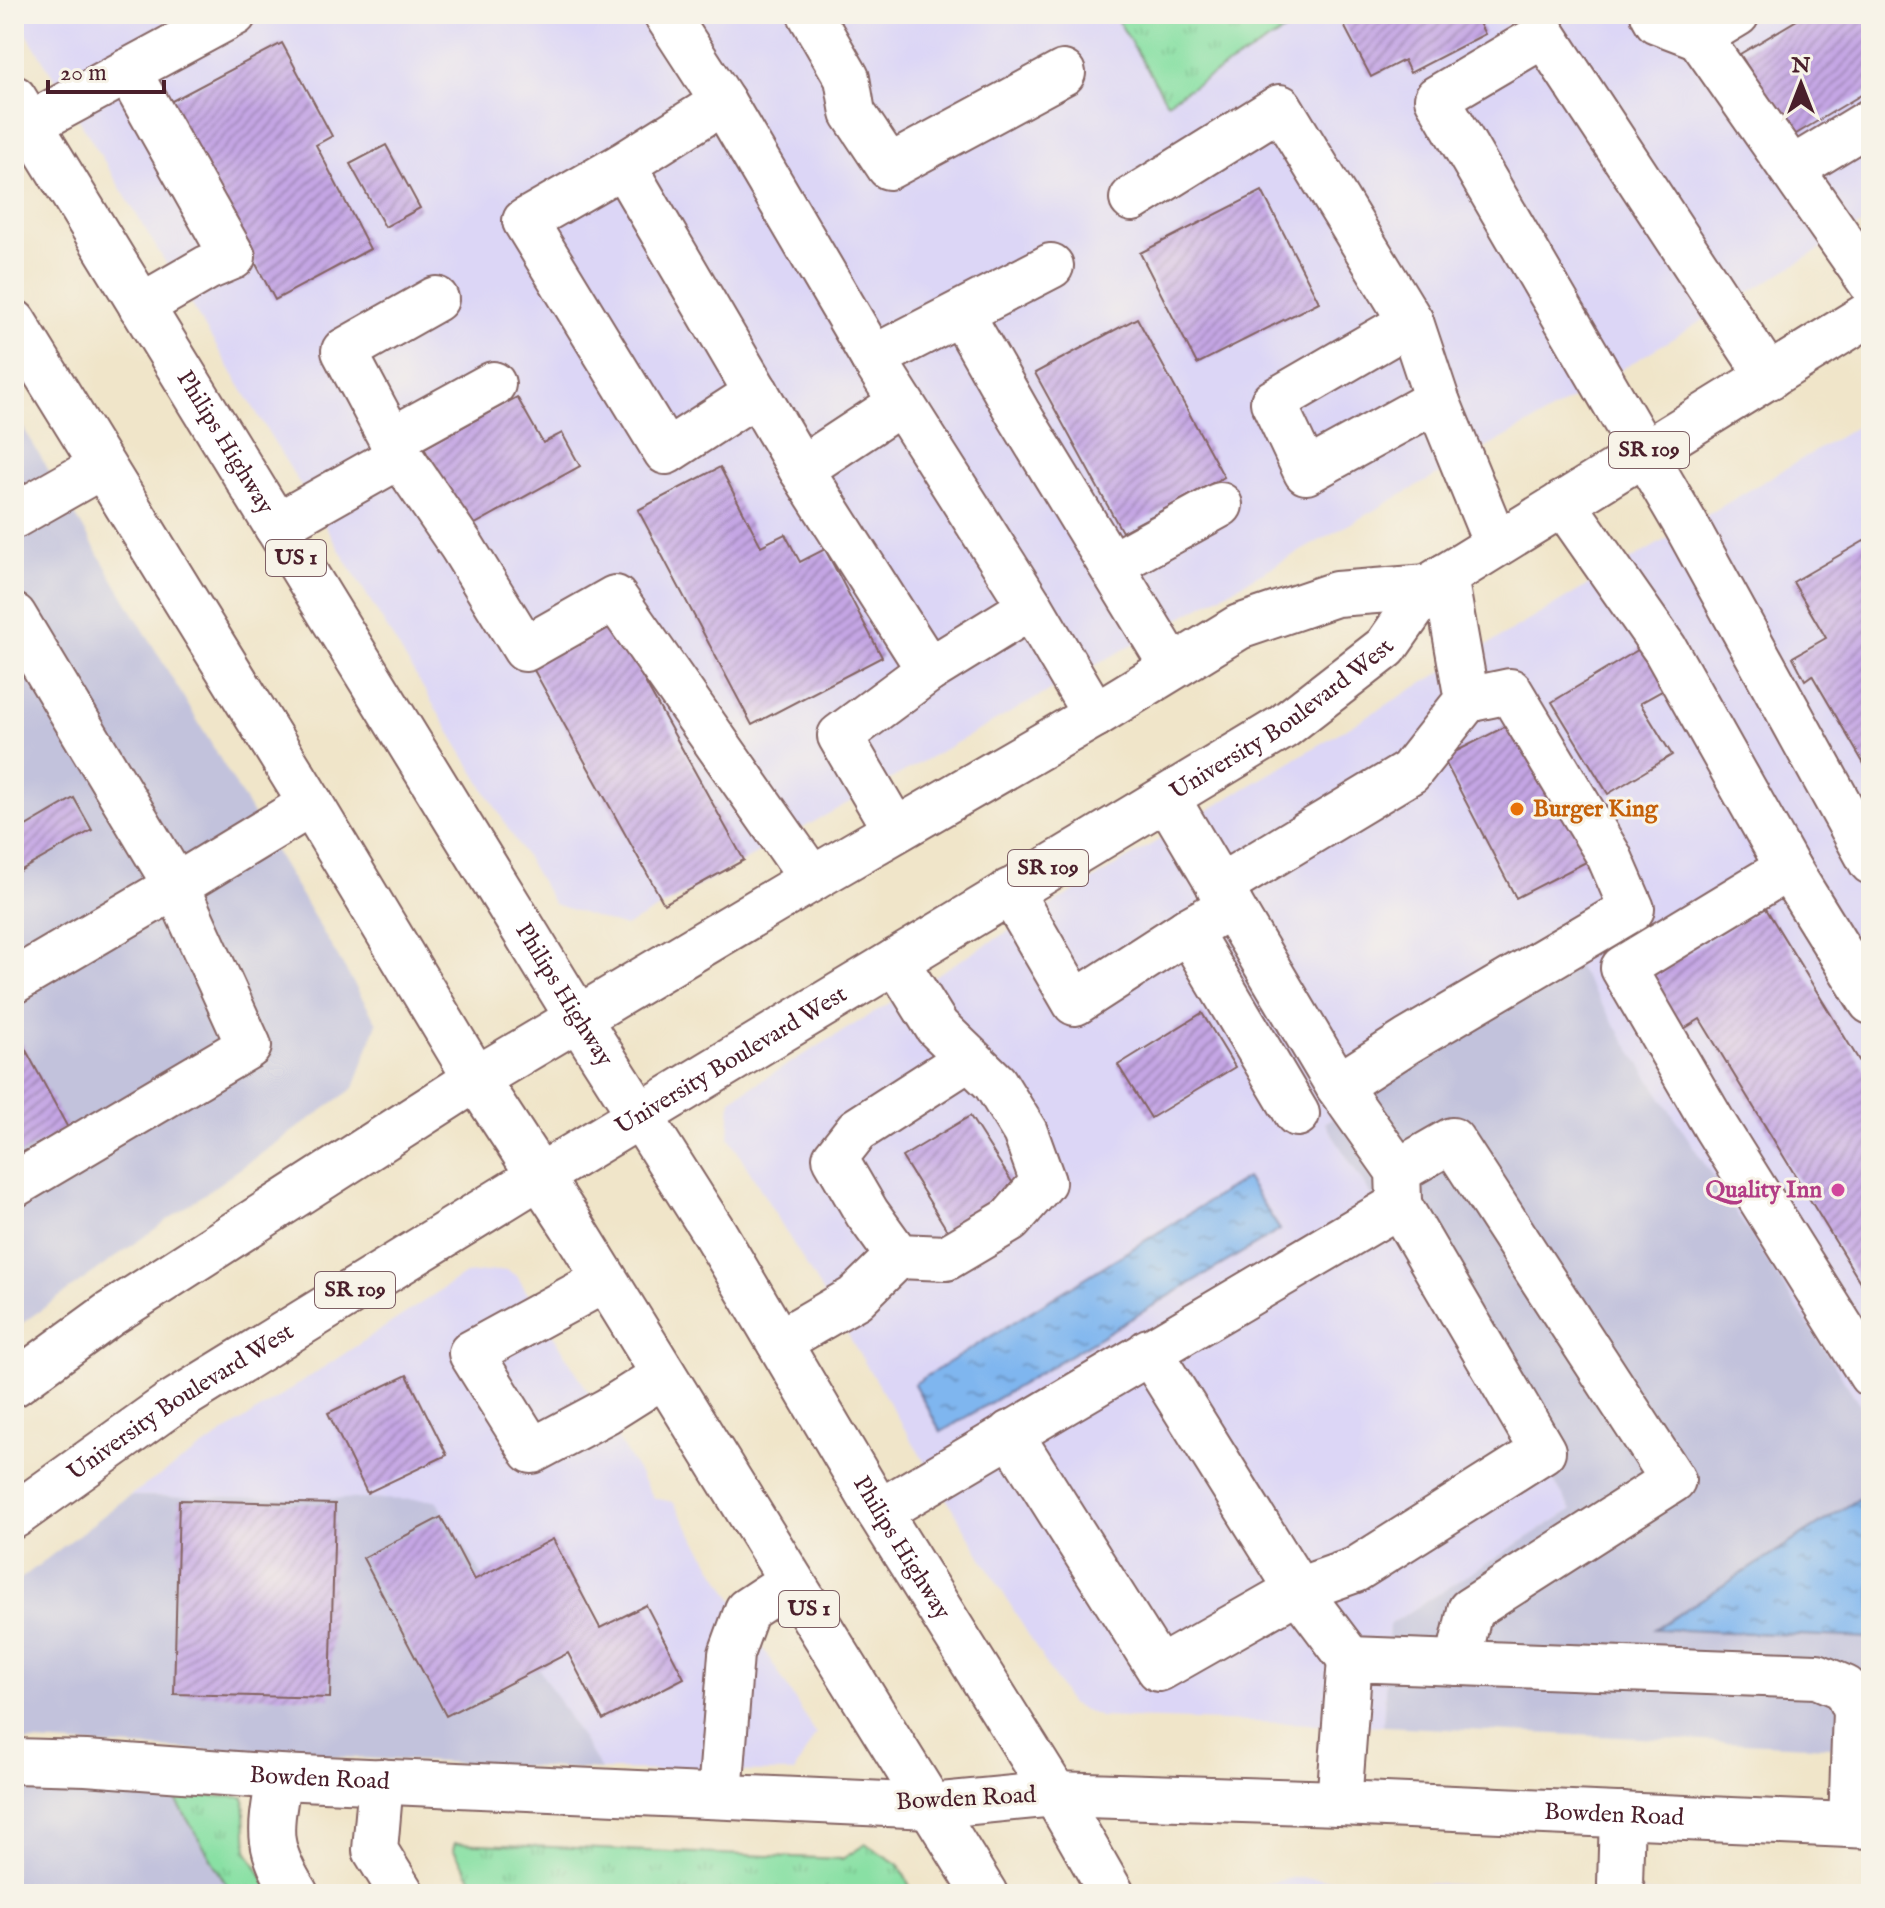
<svg xmlns="http://www.w3.org/2000/svg" width="1885" height="1908" font-family="'IM FELL English',serif">
  <style>
    .built { fill: #dcd6f6 }
    .industrial { fill: #c2c2dc }
    .grass { fill: url(#grass-tufts); stroke: #6a8068; stroke-width: 2 }
    .water { fill: url(#water-ripples); stroke: #646a8d; stroke-width: 2 }
    .building { fill: url(#building-hatch) }
    .lines { fill: none; stroke-linecap: round; stroke-linejoin: round }
    .minor-casing { stroke: #846462; stroke-width: 48 }
    .major-casing { stroke: #846462; stroke-width: 48 }
    .minor { stroke: #fff; stroke-width: 44 }
    .major { stroke: #fff; stroke-width: 44 }
    .food-dot { fill: #e8710a; stroke: #f7f3e8; stroke-width: 3 }
    .hotel-dot { fill: #d1479c; stroke: #f7f3e8; stroke-width: 3 }
    .labels { text-anchor: middle; dominant-baseline: central; stroke-width: 6; stroke-linejoin: round; paint-order: stroke }
    .shield { fill: #f7f3e8; stroke: #7e5f64; stroke-width: 2 }
    .shield-label { font-size: 22px; font-weight: bold; fill: #4a1f2b }
    .street-label { font-size: 24px; fill: #4a1f2b; stroke: #f7f3e8 }
    .food-label { font-size: 24px; font-weight: bold; fill: #c56008; stroke: #f7f3e8; text-anchor: start }
    .hotel-label { font-size: 24px; font-weight: bold; fill: #b23c85; stroke: #f7f3e8; text-anchor: end }
  </style>
  <defs>
    <pattern id="grass-tufts" width="24" height="20" patternUnits="userSpaceOnUse" patternTransform="scale(2)"><rect width="24" height="20" fill="#89e0a4"/><path d="M3 7l-1-3M5 7V3M7 7l1-3M15 17l-1-3M17 17v-4M19 17l1-3" fill="none" stroke="#78c08d"/></pattern>
    <pattern id="water-ripples" width="26" height="14" patternUnits="userSpaceOnUse" patternTransform="scale(2)"><rect width="26" height="14" fill="#7fb6ef"/><path d="M2 4q2-2 4 0t4 0M15 11q2-2 4 0t4 0" fill="none" stroke="#6a93c2"/></pattern>
    <pattern id="building-hatch" width="6" height="6" patternUnits="userSpaceOnUse" patternTransform="scale(2)"><rect width="6" height="6" fill="#c4a6e4"/><path d="M-1 1l2-2M0 6l6-6M5 7l2-2" fill="none" stroke="#a187b9"/></pattern>
  </defs>
  <rect width="100%" height="100%" fill="#f7f3e8"/>
  <filter id="ink" filterUnits="userSpaceOnUse"><feTurbulence type="fractalNoise" baseFrequency=".0125" numOctaves="2"/><feDisplacementMap in="SourceGraphic" scale="16" xChannelSelector="R" yChannelSelector="G"/><feConvolveMatrix kernelMatrix="1 2 1 2 8 2 1 2 1" color-interpolation-filters="sRGB"/></filter>
  <filter id="wash" filterUnits="userSpaceOnUse"><feTurbulence type="fractalNoise" baseFrequency=".006" numOctaves="4" result="noise"/><feDisplacementMap in="SourceGraphic" scale="32" xChannelSelector="R" yChannelSelector="G"/><feGaussianBlur stdDeviation="1.8" result="paint"/><feColorMatrix in="noise" values="0 0 0 0 0 0 0 0 0 0 0 0 0 0 0 0 0 1.4 0 .05"/><feComposite in="paint" operator="in"/></filter>
  <g filter="url(#wash)">
    <rect width="100%" height="100%" fill="#f0e5c9"/>
    <path class="built" d="M15 14H1114L1167 101 1305 18 1302 14H1871V219L1549 413 625 927 554 904Z
      M1871 418V1422L1575 964 1325 1123 1572 1510 1389 1625 1383 1726 1100 1717 1070 1704 729 1137 731 1099 1200 815Z
      M506 1270 517 1276 654 1498 673 1502 816 1734 794 1772 601 1770 435 1501 129 1496 465 1274Z
      M1293 1878 1689 1894H1245L1257 1885Z"/>
    <path class="industrial" d="M14 412 377 1023 354 1088 14 1329Z
      M1575 963 1871 1422V1749L1383 1726 1389 1625 1572 1510 1325 1123Z
      M129 1496 436 1500 601 1770 14 1741V1584Z
      M14 1784 173 1795 232 1894H14Z"/>
    <path class="grass" d="M1114 14H1302L1305 19 1167 102Z
      M173 1795 244 1797 247 1850 273 1894H232Z
      M455 1843 842 1859 866 1844 899 1865 914 1894H481L453 1849Z"/>
    <path class="water" d="M1246 1178 1280 1230 941 1432 914 1384Z
      M1871 1491V1638L1655 1629Z"/>
    <g id="blocks">
      <path class="building" d="M1338 14H1474L1485 34 1410 73 1404 60 1371 77Z
        M1807 14H1871V89L1791 137 1740 54Z
        M282 43 332 136 316 145 370 249 275 300 170 102Z
        M386 145 420 208 385 227 350 164Z
        M1262 191 1319 302 1197 364 1140 253Z
        M1137 318 1224 477 1122 532 1035 373Z
        M517 397 543 443 562 433 580 466 468 528 424 448Z
        M720 467 761 546 785 534 800 562 825 549 882 657 752 725 638 510Z
        M1871 537V776L1812 675 1805 680 1793 657 1826 638 1793 582Z
        M610 619 744 860 664 904 530 663Z
        M1646 645 1671 686 1640 703 1672 755 1608 794 1552 702Z
        M1518 720 1590 860 1516 898 1443 758Z
        M74 798 92 830 14 874V833Z
        M1765 907 1871 1080V1300L1700 1019 1677 1033 1645 980Z
        M1202 1013 1235 1067 1151 1118 1118 1065Z
        M14 1028 68 1128 14 1157Z
        M970 1116 1019 1193 950 1235 902 1157Z
        M407 1375 447 1455 367 1493 328 1413Z
        M179 1500 335 1504 330 1698 174 1694Z
        M441 1517 474 1580 553 1539 600 1628 646 1605 684 1678 603 1720 568 1653 446 1716 363 1558Z"/>
    </g>
  </g>
  <g filter="url(#ink)">
    <use href="#blocks" fill-opacity="0" stroke="#846462" stroke-width="2"/>
    <g class="lines">
      <g class="minor-casing">
        <g id="minor">
          <path d="M666 14 723 102 623 165 801 469 929 670 840 736 895 830"/>
          <path d="M810 14 847 78 853 113 889 167 1063 73"/>
          <path d="M1653 14 1657 21 1699 37"/>
          <path d="M1737 14 1699 37 1871 283"/>
          <path d="M128 71 233 257 207 268 141 306"/>
          <path d="M723 102 873 358 1031 607 1095 715"/>
          <path d="M30 124 234 14"/>
          <path d="M623 165 525 221 666 452 757 393"/>
          <path d="M1792 169 1871 121"/>
          <path d="M1132 199 1280 107 1411 322 1437 400 1496 544"/>
          <path d="M961 313 1019 415 1172 666"/>
          <path d="M1411 322 1273 402 1306 472 1437 400"/>
          <path d="M873 358 1051 266"/>
          <path d="M1769 377 1544 35 1437 98 1686 525 1871 862"/>
          <path d="M391 440 493 384"/>
          <path d="M400 456 344 351 436 299"/>
          <path d="M801 469 901 403"/>
          <path d="M1563 503 1665 649 1788 868 1871 1002"/>
          <path d="M14 516 102 466"/>
          <path d="M276 526 400 456 461 545 525 649 615 598 812 879"/>
          <path d="M1111 565 1220 505"/>
          <path d="M14 616 176 886 14 981"/>
          <path d="M929 670 1031 607"/>
          <path d="M1167 798 1338 1086 1398 1171 1399 1201"/>
          <path d="M1788 868 1623 968 1715 1126 1871 1375"/>
          <path d="M1219 887 1410 772 1467 700 1445 576"/>
          <path d="M1010 891 1075 1003 1188 930 1231 906"/>
          <path d="M1188 930 1297 1114"/>
          <path d="M896 961 937 1027 995 1083 1025 1132 1043 1182 1010 1220 946 1258 898 1256 867 1213 835 1158 857 1130 969 1058"/>
          <path d="M1338 1086 1408 1041 1632 909 1609 856 1510 691 1467 700"/>
          <path d="M1398 1171 1452 1140 1673 1480 1470 1610 1458 1663"/>
          <path d="M14 1185 249 1046 176 886 311 804"/>
          <path d="M605 1280 471 1353 532 1451 607 1411 664 1375"/>
          <path d="M779 1342 855 1298 898 1256"/>
          <path d="M1010 1433 1159 1669 1298 1590 1350 1659"/>
          <path d="M879 1512 1399 1205 1543 1451 1355 1570 1298 1590 1149 1351"/>
          <path id="s1" d="M14 1761 86 1763 279 1777 931 1806"/>
          <path d="M279 1777C270 1831 265 1845 296 1894"/>
          <path d="M381 1781 375 1850 402 1894"/>
          <path d="M720 1795 731 1654 747 1610 791 1581"/>
          <path d="M1339 1803 1350 1659 1817 1676 1845 1688 1855 1711 1851 1825"/>
          <path d="M1622 1815 1620 1884 1624 1894"/>
        </g>
      </g>
      <g class="major-casing">
        <g id="major">
          <path id="s2" d="M14 98 578 1018 715 1234 879 1512 1055 1794 1112 1894"/>
          <path d="M14 322 311 804 476 1079 571 1224 985 1894"/>
          <path d="M14 1384 110 1314 476 1079 812 879 1095 715 1239 627 1336 594 1428 587"/>
          <path id="s3" d="M14 1516 169 1405 540 1176 1283 727 1386 647 1428 587 1871 313"/>
          <path id="s4" d="M931 1806 1055 1794 1339 1803 1871 1826"/>
        </g>
      </g>
      <use href="#minor" class="minor"/>
      <use href="#major" class="major"/>
    </g>
  </g>
  <circle class="food-dot" cx="1517" cy="809" r="8"/>
  <circle class="hotel-dot" cx="1838" cy="1190" r="8"/>
  <g class="labels">
    <g class="shield">
      <rect x="1609" y="432" width="80" height="36" rx="6"/>
      <rect x="266" y="540" width="60" height="36" rx="6"/>
      <rect x="1008" y="850" width="80" height="36" rx="6"/>
      <rect x="315" y="1272" width="80" height="36" rx="6"/>
      <rect x="779" y="1591" width="60" height="36" rx="6"/>
    </g>
    <g class="shield-label">
      <text x="1649" y="450">SR 109</text>
      <text x="296" y="558">US 1</text>
      <text x="1048" y="868">SR 109</text>
      <text x="355" y="1290">SR 109</text>
      <text x="809" y="1609">US 1</text>
    </g>
    <g class="street-label">
      <text stroke="none"><textPath href="#s2" startOffset="404">Philips Highway</textPath></text>
      <text stroke="none"><textPath href="#s3" startOffset="1498">University Boulevard West</textPath></text>
      <text stroke="none"><textPath href="#s2" startOffset="1052">Philips Highway</textPath></text>
      <text stroke="none"><textPath href="#s3" startOffset="850">University Boulevard West</textPath></text>
      <text stroke="none"><textPath href="#s3" startOffset="202">University Boulevard West</textPath></text>
      <text stroke="none"><textPath href="#s2" startOffset="1700">Philips Highway</textPath></text>
      <text stroke="none"><textPath href="#s1" startOffset="306">Bowden Road</textPath></text>
      <text transform="translate(966 1799) rotate(-3)">Bowden Road</text>
      <text stroke="none"><textPath href="#s4" startOffset="684">Bowden Road</textPath></text>
    </g>
    <g class="food-label">
      <text x="1533" y="809">Burger King</text>
    </g>
    <g class="hotel-label">
      <text x="1822" y="1190">Quality Inn</text>
    </g>
  </g>
  <rect width="1885" height="1908" fill="none" stroke="#f7f3e8" stroke-width="48"/>
  <g transform="translate(1801 84)" stroke="#f7f3e8" stroke-width="6" paint-order="stroke">
  <path d="M0-6L14 30L0 20L-14 30Z" fill="#4a1f2b"/>
  <text y="-12" font-size="22" font-weight="bold" text-anchor="middle" fill="#4a1f2b">N</text>
  </g>
  <path d="M48 80v12h116v-12" fill="none" stroke="#4a1f2b" stroke-width="4"/>
  <text x="60" y="80" font-size="24" fill="#4a1f2b" stroke="#f7f3e8" stroke-width="6" paint-order="stroke">20 m</text>
</svg>
